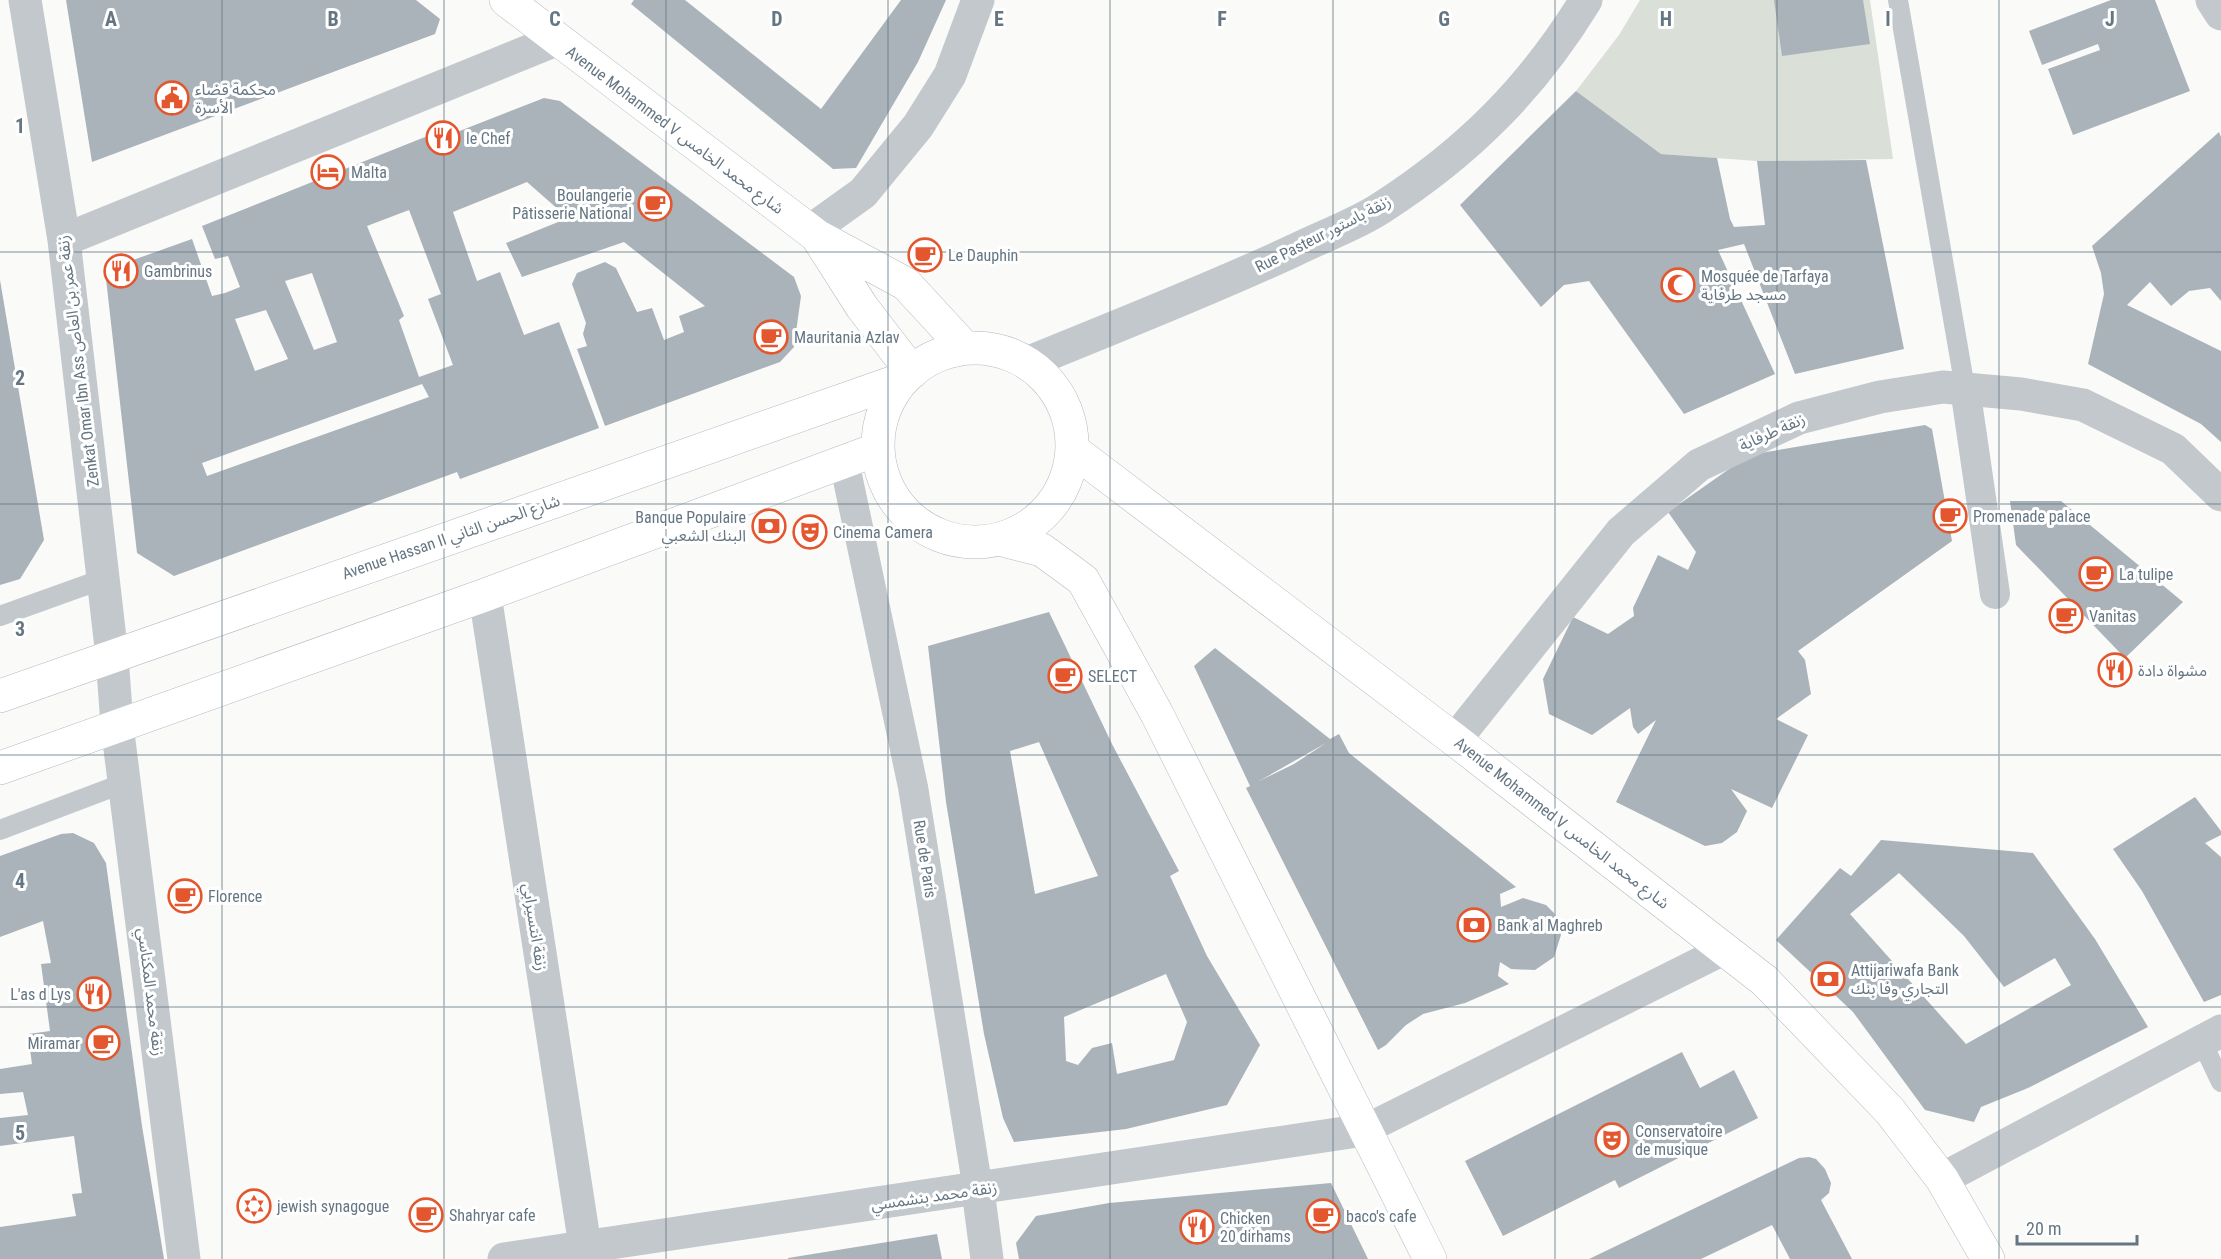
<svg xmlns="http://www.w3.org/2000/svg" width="2221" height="1259" font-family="'Roboto Condensed','Noto Sans Arabic',sans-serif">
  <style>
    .green { fill: #dadfd7 }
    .building { fill: #aab3b9; fill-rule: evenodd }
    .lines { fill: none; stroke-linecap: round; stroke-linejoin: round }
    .secondary-casing { stroke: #b3babf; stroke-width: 34 }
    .service { stroke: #c3c8cc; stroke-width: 20 }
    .pedestrian { stroke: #c3c8cc; stroke-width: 30 }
    .minor { stroke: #c3c8cc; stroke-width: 33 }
    .secondary { stroke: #fff; stroke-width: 33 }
    .grid { fill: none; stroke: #657683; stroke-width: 1.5; stroke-opacity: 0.55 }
    .labels { text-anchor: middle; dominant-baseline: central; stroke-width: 6; stroke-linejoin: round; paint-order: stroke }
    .poi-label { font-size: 16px; fill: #657683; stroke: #fff; text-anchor: start }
    .street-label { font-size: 16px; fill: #657683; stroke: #fff }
    .grid-label { font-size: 20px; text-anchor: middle; font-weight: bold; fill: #657683; stroke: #fff; stroke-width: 6; stroke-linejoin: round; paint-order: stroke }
  </style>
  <rect width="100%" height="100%" fill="#fafaf8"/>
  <path class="green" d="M1640 0H1870L1893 159 1757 161 1661 154 1576 91 1619 35Z"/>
  <path class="building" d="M66 0H416L440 19 435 34 92 162Z
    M634 0H685L821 109 901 0H946L918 62 856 168 833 169 631 4Z
    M1774 0H1863L1870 44 1782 56Z
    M2111 0H2155L2190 91 2073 135 2048 69 2100 50 2098 44 2042 65 2029 31Z
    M1576 91 1661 154 1717 158 1730 219 1734 227 1765 225 1757 161 1866 160 1904 349 1795 374 1744 244 1718 250 1775 374 1684 414 1589 281 1564 285 1541 307 1460 205Z
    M544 98 560 101 794 277 801 296 794 347 780 362 605 426 577 349 587 346 583 334 586 323 572 284 577 273 605 262 616 268 637 312 652 308 664 340 684 332 679 316 705 306 624 242 522 277 506 243 568 218 527 182 453 212 477 281 500 272 524 335 559 322 599 428 460 479 457 472 174 576 137 553 105 270 192 239 212 296 225 293 240 287 228 256 215 259 202 226 425 137 429 143ZM409 210 441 294 428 299 453 365 419 377 399 320 404 316 367 226ZM312 273 337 342 314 350 285 281ZM266 310 288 359 255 371 235 319ZM422 384 429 397 207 476 202 463Z
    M2219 132 2221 137V301L2210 288 2189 291 2171 306 2150 282 2127 305 2221 351V442L2201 424 2088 364 2104 294 2101 273 2092 246Z
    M0 280 44 540 20 579 0 585Z
    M1925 425 1932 429 1952 541 1798 651 1805 660 1811 694 1776 719 1808 735 1772 808 1731 789 1747 811 1737 832 1722 843 1705 846 1616 802 1656 720 1638 734 1633 727 1630 708 1592 735 1549 714 1543 679 1573 617 1608 634 1634 616 1633 608 1658 555 1688 570 1696 552 1668 512 1749 455Z
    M2010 501H2061L2183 602 2125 658 2016 545Z
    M1049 612 1112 744 1179 871 1170 876 1207 956 1260 1045 1227 1105 1126 1129 1014 1142 1003 1118 984 1034 946 802 928 646ZM1039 742 1098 876 1035 894 1010 751ZM1166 974 1187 1022 1174 1060 1117 1074 1112 1043 1092 1048 1078 1065 1066 1061 1064 1017Z
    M1215 648 1330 739 1339 734 1349 753 1516 887 1500 894 1501 907 1523 898 1546 905 1554 913 1561 935 1554 957 1535 970 1511 969 1500 962 1498 976 1509 984 1465 1003 1423 1014 1406 1025 1386 1045 1378 1050 1246 788 1250 786 1194 666ZM1326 743 1294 764 1259 781Z
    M2195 797 2221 831V835L2205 843 2221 857V995L2204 1002 2142 891 2113 849Z
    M73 833 94 843 106 863 142 1126 164 1259H0V1227L76 1216 72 1194 82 1193 74 1136 0 1146V1118L28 1115 23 1092 0 1094V1069L32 1064 28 1034 50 1031 41 964 51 963 43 921 0 937V856L61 834Z
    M1881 840 2033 853 2095 939 2148 1027 2028 1088 1981 1107 1974 1122 1925 1110 1853 1012 1776 940 1840 868 1851 876ZM1899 873 1964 936 2004 987 2055 958 2071 985 1966 1044 1850 914Z
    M1682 1052 1700 1088 1734 1070 1758 1118 1619 1188 1615 1180 1503 1236 1465 1161Z
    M1809 1157 1816 1159 1825 1169 1831 1183 1829 1193 1821 1200 1852 1259H1790L1772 1225 1701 1259H1589L1799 1158Z
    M1331 1183 1368 1259H1019L1016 1243 1036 1216 1109 1203Z
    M937 1234 942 1259H788V1258Z"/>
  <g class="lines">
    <g class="secondary-casing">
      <path id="secondary" d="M506 0 817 236 906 284 965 348
        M818 238 862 307 912 372
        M878 445a97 97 0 1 1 194 0a97 97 0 1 1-194 0Z
        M1073 450 1455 740 1765 981 1890 1111 1942 1179 1988 1259
        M999 539 1042 550 1083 580 1157 714 1430 1259
        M0 696 903 379
        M0 768 485 595 878 449"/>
    </g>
    <path class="service" d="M1898 0 1965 388
      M0 616 103 579
      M0 830 124 783
      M2201 1040 2221 1082"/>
    <path class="pedestrian" d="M1965 388 1995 594
      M844 461 913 787 978 1190
      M1364 1130 1726 949"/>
    <path class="minor" d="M25 0 64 240 112 656 117 725 184 1259
      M2212 0 2221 14
      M810 231 863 193 918 126 950 75 978 0
      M64 240 556 40
      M1027 363C1117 326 1207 291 1295 250 1323 236 1355 225 1381 208 1468 152 1532 88 1586 0
      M485 595 587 1259
      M1455 740 1621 532 1699 465 1799 418 1880 397 1943 387 2021 394 2083 405 2173 449 2221 495
      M1942 1179 2221 1031
      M978 1190 987 1259
      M504 1259 1364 1130"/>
    <use href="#secondary" class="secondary"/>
  </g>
  <path class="grid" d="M222 0V1259M444 0V1259M666 0V1259M888 0V1259M1110 0V1259M1333 0V1259M1555 0V1259M1777 0V1259M1999 0V1259M0 252H2221M0 504H2221M0 755H2221M0 1007H2221"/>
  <defs>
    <g id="civic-ring" transform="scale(1.725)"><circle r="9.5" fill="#fff" stroke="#e4572e" stroke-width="1.5"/><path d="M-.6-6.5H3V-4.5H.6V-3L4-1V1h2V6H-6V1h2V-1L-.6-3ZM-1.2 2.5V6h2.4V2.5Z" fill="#e4572e"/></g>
    <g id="restaurant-ring" transform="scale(1.725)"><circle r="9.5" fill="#fff" stroke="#e4572e" stroke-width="1.5"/><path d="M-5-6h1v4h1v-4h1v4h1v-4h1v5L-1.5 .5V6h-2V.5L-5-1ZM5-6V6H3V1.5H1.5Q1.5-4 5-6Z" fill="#e4572e"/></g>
    <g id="hotel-ring" transform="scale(1.725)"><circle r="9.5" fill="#fff" stroke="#e4572e" stroke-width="1.5"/><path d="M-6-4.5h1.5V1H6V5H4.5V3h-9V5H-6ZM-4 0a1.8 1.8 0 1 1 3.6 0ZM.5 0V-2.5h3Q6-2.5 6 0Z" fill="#e4572e"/></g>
    <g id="cafe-ring" transform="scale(1.725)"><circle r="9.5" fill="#fff" stroke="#e4572e" stroke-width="1.5"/><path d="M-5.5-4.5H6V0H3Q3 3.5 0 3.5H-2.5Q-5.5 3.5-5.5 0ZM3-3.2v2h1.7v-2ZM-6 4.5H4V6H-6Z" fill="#e4572e"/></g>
    <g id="mosque-ring" transform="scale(1.725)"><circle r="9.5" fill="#fff" stroke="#e4572e" stroke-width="1.5"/><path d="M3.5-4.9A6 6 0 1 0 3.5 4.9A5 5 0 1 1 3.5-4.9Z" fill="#e4572e"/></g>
    <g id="bank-ring" transform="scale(1.725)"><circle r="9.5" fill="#fff" stroke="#e4572e" stroke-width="1.5"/><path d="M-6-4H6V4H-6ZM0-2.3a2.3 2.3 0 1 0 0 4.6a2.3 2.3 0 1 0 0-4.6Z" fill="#e4572e"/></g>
    <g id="theatre-ring" transform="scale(1.725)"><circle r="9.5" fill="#fff" stroke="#e4572e" stroke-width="1.5"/><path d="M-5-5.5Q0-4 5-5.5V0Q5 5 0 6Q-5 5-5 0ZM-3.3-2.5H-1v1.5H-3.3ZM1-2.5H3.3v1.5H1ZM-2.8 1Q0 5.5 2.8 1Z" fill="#e4572e"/></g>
    <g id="synagogue-ring" transform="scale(1.725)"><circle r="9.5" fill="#fff" stroke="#e4572e" stroke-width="1.5"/><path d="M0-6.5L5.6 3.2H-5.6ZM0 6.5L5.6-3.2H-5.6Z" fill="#e4572e"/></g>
  </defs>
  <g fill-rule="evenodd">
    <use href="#civic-ring" x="172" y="98"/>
    <use href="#restaurant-ring" x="443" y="138"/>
    <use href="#hotel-ring" x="328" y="172"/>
    <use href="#cafe-ring" x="655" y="204"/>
    <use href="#cafe-ring" x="925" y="255"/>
    <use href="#restaurant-ring" x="121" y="271"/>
    <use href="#mosque-ring" x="1678" y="285"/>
    <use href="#cafe-ring" x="771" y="337"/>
    <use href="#cafe-ring" x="1950" y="516"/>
    <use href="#bank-ring" x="769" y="526"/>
    <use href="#theatre-ring" x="810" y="532"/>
    <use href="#cafe-ring" x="2096" y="574"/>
    <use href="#cafe-ring" x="2066" y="616"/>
    <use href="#restaurant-ring" x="2115" y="670"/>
    <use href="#cafe-ring" x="1065" y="676"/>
    <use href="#cafe-ring" x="185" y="896"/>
    <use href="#bank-ring" x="1474" y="925"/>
    <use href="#bank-ring" x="1828" y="979"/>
    <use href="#restaurant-ring" x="94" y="994"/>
    <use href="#cafe-ring" x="103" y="1043"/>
    <use href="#theatre-ring" x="1612" y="1140"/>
    <use href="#synagogue-ring" x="254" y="1206"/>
    <use href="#cafe-ring" x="426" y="1215"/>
    <use href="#cafe-ring" x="1323" y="1216"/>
    <use href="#restaurant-ring" x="1197" y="1227"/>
  </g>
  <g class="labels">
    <g class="poi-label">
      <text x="195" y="89">محكمة قضاء<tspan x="195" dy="18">الأسرة</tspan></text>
      <text x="466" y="138">le Chef</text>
      <text x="351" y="172">Malta</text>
      <text x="632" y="195" text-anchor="end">Boulangerie<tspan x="632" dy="18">Pâtisserie National</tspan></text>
      <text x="948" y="255">Le Dauphin</text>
      <text x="144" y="271">Gambrinus</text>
      <text x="1701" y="276">Mosquée de Tarfaya<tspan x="1701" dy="18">مسجد طرفاية</tspan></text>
      <text x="794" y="337">Mauritania Azlav</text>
      <text x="1973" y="516">Promenade palace</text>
      <text x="746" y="517" text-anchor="end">Banque Populaire<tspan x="746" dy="18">البنك الشعبي</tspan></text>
      <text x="833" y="532">Cinema Camera</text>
      <text x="2119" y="574">La tulipe</text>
      <text x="2089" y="616">Vanitas</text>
      <text x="2138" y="670">مشواة دادة</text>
      <text x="1088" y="676">SELECT</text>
      <text x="208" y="896">Florence</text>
      <text x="1497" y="925">Bank al Maghreb</text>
      <text x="1851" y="970">Attijariwafa Bank<tspan x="1851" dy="18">التجاري وفا بنك</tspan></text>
      <text x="71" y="994" text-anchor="end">L'as d Lys</text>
      <text x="80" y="1043" text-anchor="end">Miramar</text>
      <text x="1635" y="1131">Conservatoire<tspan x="1635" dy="18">de musique</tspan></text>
      <text x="277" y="1206">jewish synagogue</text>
      <text x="449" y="1215">Shahryar cafe</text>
      <text x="1346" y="1216">baco's cafe</text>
      <text x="1220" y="1218">Chicken<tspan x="1220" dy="18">20 dirhams</tspan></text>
    </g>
    <g class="street-label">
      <text transform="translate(675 130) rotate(37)">Avenue Mohammed V شارع محمد الخامس</text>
      <text transform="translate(1323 234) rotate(-27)">Rue Pasteur زنقة باستور</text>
      <text transform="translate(78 361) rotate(-97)">Zenkat Omar Ibn Ass زنقة عمر بن العاص</text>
      <text transform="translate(1772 432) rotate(-24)">زنقة طرفاية</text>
      <text transform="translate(451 537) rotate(-19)">Avenue Hassan II شارع الحسن الثاني</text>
      <text transform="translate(1562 823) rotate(38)">Avenue Mohammed V شارع محمد الخامس</text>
      <text transform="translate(925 859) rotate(81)">Rue de Paris</text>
      <text transform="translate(535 927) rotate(81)">زنقة انتسيرابي</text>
      <text transform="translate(151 992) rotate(83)">زنقة محمد المكناسي</text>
      <text transform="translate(934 1196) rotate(-8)">زنقة محمد بنشمسي</text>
    </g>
  </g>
  <g class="grid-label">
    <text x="111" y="26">A</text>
    <text x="333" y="26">B</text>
    <text x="555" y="26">C</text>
    <text x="777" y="26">D</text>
    <text x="999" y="26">E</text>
    <text x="1222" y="26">F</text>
    <text x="1444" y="26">G</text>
    <text x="1666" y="26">H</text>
    <text x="1888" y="26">I</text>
    <text x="2110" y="26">J</text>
    <text x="20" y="133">1</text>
    <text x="20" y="385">2</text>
    <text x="20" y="636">3</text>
    <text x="20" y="888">4</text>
    <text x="20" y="1140">5</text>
  </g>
  <path d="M2017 1235v9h120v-9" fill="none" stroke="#657683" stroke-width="3"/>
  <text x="2026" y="1235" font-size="18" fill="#657683" stroke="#ffffff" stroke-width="4.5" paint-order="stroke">20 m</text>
</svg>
